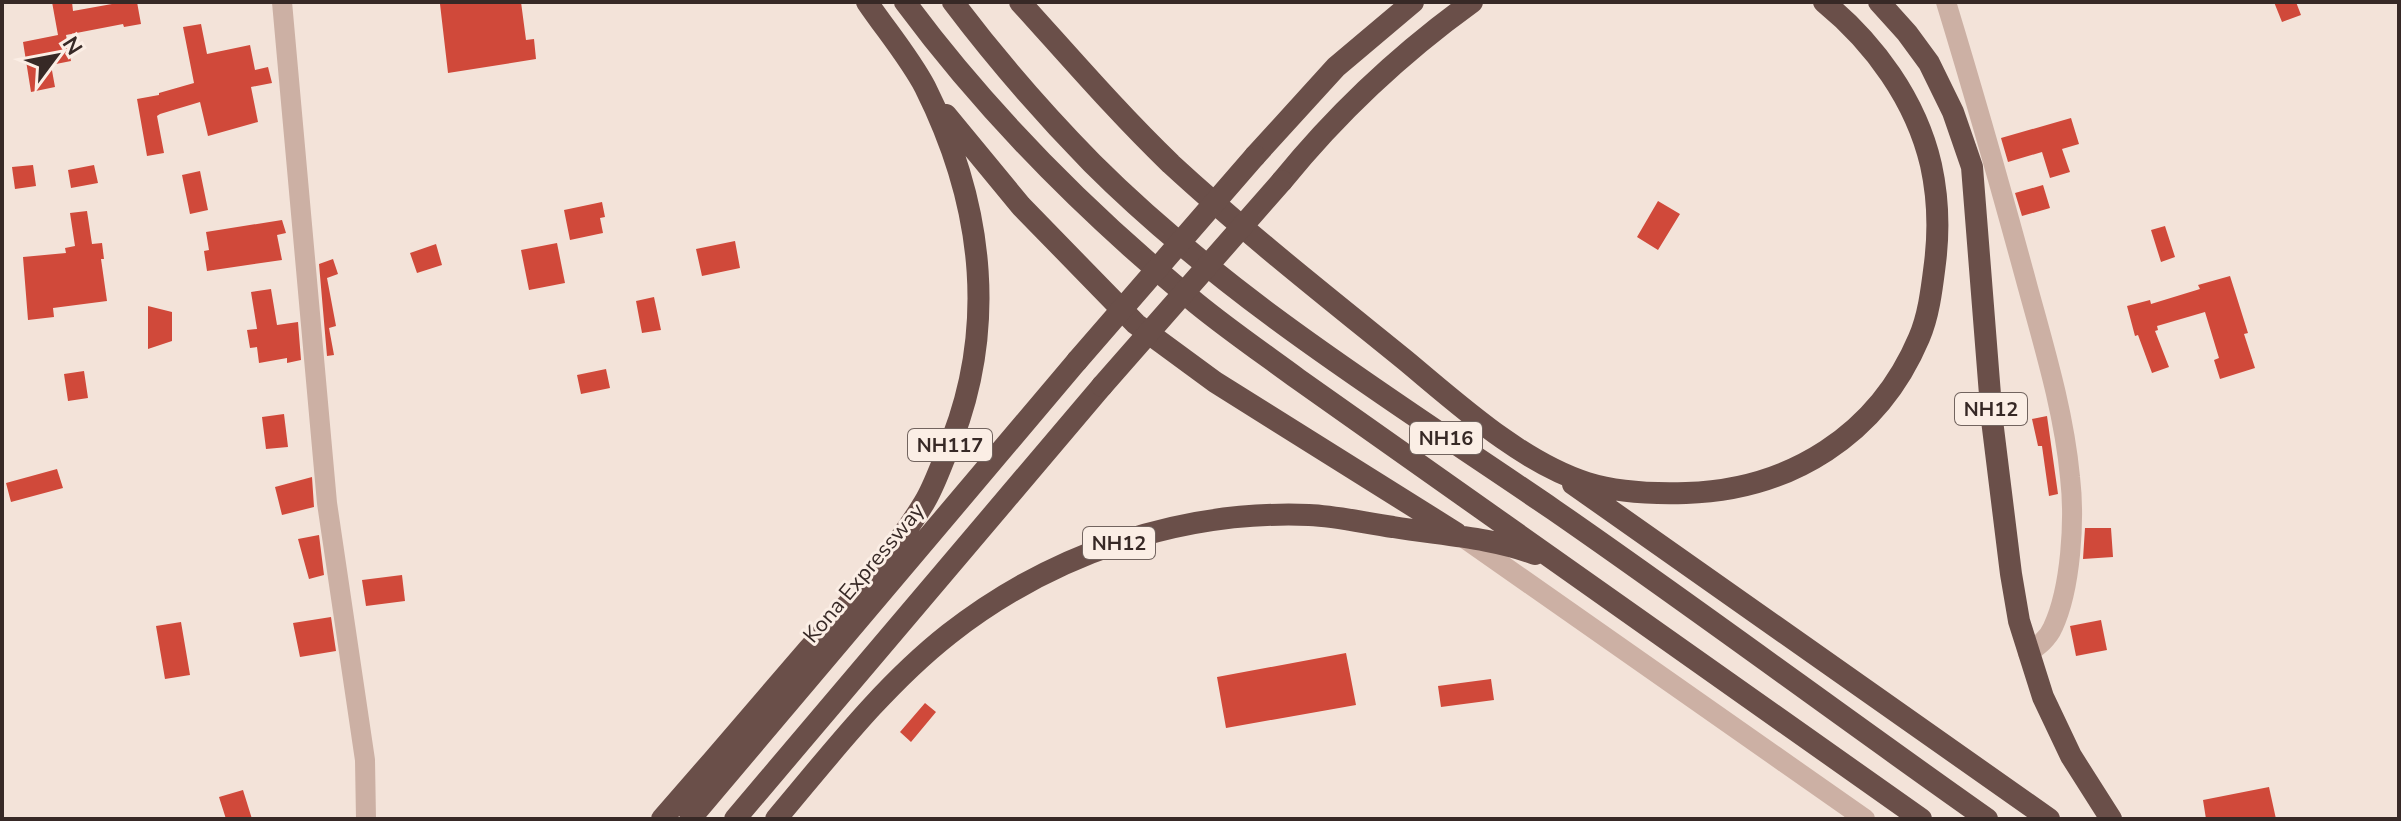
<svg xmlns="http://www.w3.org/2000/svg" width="2401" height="821" font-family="'Nunito Sans',sans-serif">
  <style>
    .building { fill: #d0493a }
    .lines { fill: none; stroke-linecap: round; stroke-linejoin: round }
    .minor { stroke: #ccb0a4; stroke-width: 20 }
    .tertiary { stroke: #ccb0a4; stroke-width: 20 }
    .trunk { stroke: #6a4f49; stroke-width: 22 }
    .trunk-bridge { stroke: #6a4f49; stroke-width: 22 }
    .labels { text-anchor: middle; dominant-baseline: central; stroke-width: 6; stroke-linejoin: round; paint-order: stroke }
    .shield { fill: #fbeee5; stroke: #72645f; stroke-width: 2 }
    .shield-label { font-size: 20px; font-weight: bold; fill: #372926 }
    .street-label { font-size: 22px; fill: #372926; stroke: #fbeee5 }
  </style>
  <rect width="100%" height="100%" fill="#f3e3d9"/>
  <path class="building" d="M52 2H72L73 11 123 2H137L141 24 124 27 123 24 66 35 71 61 51 65 55 87 31 92 23 42 58 35Z
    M455 2H521L526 40 534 39 536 59 448 73 440 4Z
    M2274 2H2296L2301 15 2282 22Z
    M201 24 207 54 250 45 255 70 268 67 272 83 251 87 258 122 208 136 200 102 160 114 157 116 164 153 147 156 137 99 159 95V93L194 83 183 27Z
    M2071 118 2079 144 2062 149 2070 172 2050 178 2042 152 2008 162 2001 138Z
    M33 165 36 186 15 189 12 167Z
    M94 165 98 183 71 188 68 170Z
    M200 171 208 210 190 214 182 175Z
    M2043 185 2050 208 2022 216 2015 193Z
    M1658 201 1680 214 1658 250 1637 237Z
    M602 202 605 217 600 218 603 233 570 240 564 210Z
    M87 211 92 244 102 243 104 259H101L107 301 53 308 54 317 28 320 23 257 66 253 65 248 75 246 70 213Z
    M282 220 286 233 277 235 282 260 207 271 204 251 209 250 206 232Z
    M2165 226 2175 257 2161 262 2151 230Z
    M735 241 740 268 702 276 696 249Z
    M557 243 565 283 529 290 521 250Z
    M436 244 442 265 417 273 410 253Z
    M333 259 338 274 327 278 336 326 329 328 334 355 327 356 319 264Z
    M2230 276 2248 333 2244 334 2255 368 2220 379 2214 360 2219 358 2205 312 2157 326 2158 330 2155 331 2169 367 2152 373 2138 335 2135 336 2127 306 2150 300 2151 304 2200 289 2198 285Z
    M271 289 277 325 298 322 301 360 287 363V358L259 363 257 347 250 348 247 330 257 329 251 292Z
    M654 297 661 330 642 333 636 301Z
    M148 306 172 312V341L148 349Z
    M606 369 610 388 581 394 577 375Z
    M84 371 88 398 68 401 64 374Z
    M284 414 288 447 266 449 262 417Z
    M2047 416 2058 494 2049 496 2042 446H2038L2032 419Z
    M57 469 63 488 11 502 6 483Z
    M312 477 314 507 282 515 275 487Z
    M2085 528H2111L2113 557 2083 559Z
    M319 535 324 575 309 579 298 539Z
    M402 575 405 601 366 606 362 580Z
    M331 617 336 651 300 657 293 623Z
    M2101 620 2107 650 2076 656 2070 626Z
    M181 622 190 675 165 679 156 626Z
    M1346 653 1356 705 1226 728 1217 677Z
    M1491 679 1494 700 1441 707 1438 686Z
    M925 703 936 712 911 742 900 732Z
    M2269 787 2276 819H2206L2203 800Z
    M243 790 252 819H226L219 797Z"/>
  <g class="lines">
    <path class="minor" d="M282 2 327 503 365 760 366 819
      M1946 2C1975 97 2002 192 2028 288 2045 350 2064 413 2070 477 2075 520 2071 588 2053 627 2048 639 2038 646 2028 653"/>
    <path class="tertiary" d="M1464 538 1865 819"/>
    <path class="trunk" d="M905 2C988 114 1088 214 1196 303 1229 330 1264 354 1298 379L1921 819
      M953 2C996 59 1042 112 1092 163 1228 299 1396 402 1554 510 1700 611 1842 717 1987 819
      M1020 2C1069 56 1118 113 1171 164 1246 233 1326 296 1405 360 1458 404 1521 462 1587 483 1619 493 1653 494 1686 493 1790 490 1878 435 1919 338 1929 315 1932 287 1935 263 1939 231 1938 197 1931 165 1916 100 1874 43 1824 2
      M1879 2 1907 33 1929 63 1953 112 1972 167 1992 420 2011 574 2019 621 2043 697 2071 756 2111 819
      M946 115 1021 206 1136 324 1215 382 1456 533
      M1255 156 1336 67 1413 2
      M1282 181C1338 112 1400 54 1472 2
      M1573 484 2049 819
      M662 819C711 763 760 706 808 650 849 603 891 557 924 503 932 490 938 474 944 459 999 335 985 207 925 87 909 57 886 30 867 2
      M690 819 1077 361
      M735 819 1102 386
      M776 819C830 755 883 686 949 634 1051 554 1180 510 1309 515 1336 516 1365 523 1393 527 1440 535 1490 537 1535 554"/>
    <path class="trunk-bridge" d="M1077 361 1255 156
      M1102 386 1282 181"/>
  </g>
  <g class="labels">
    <g class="shield">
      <rect x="1955" y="393" width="72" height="32" rx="6"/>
      <rect x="1410" y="422" width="72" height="32" rx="6"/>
      <rect x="908" y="429" width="84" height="32" rx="6"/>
      <rect x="1083" y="527" width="72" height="32" rx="6"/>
    </g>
    <g class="shield-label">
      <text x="1991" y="409">NH12</text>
      <text x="1446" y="438">NH16</text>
      <text x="950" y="445">NH117</text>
      <text x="1119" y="543">NH12</text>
    </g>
    <g class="street-label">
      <text transform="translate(864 573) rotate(-50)">Kona Expressway</text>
    </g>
  </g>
  <rect width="2401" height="821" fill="none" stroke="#372926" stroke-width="8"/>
  <g transform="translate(56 56) rotate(58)" stroke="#fbeee5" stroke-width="6" paint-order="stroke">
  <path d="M0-6L14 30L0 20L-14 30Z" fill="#372926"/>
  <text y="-12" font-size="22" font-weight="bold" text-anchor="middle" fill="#372926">N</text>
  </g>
</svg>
